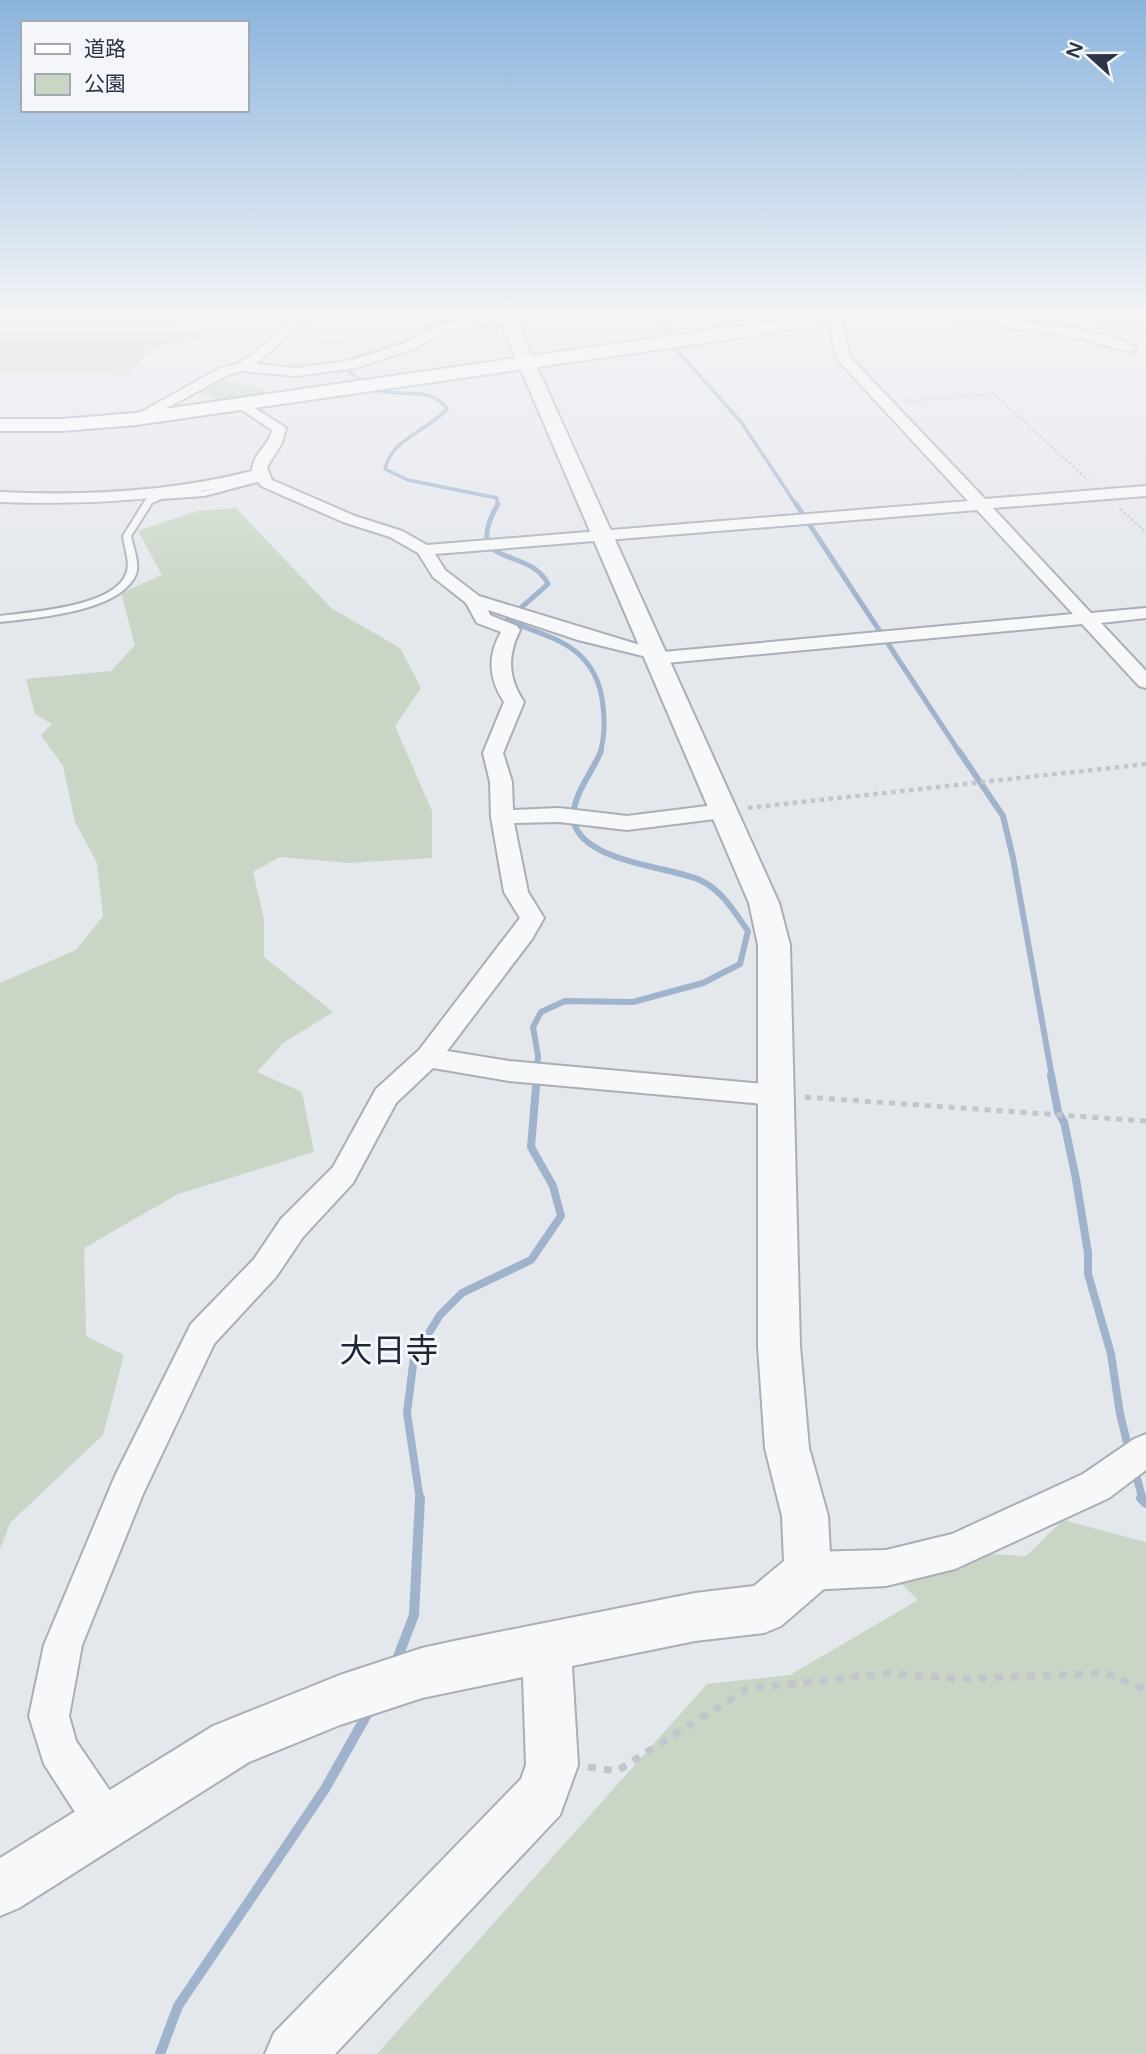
<svg xmlns="http://www.w3.org/2000/svg" width="1146" height="2054" font-family="'Varela Round','Noto Sans JP',sans-serif">
  <style>
    .green { fill: #c9d6c5 }
    .lines { fill: none; stroke-linecap: round; stroke-linejoin: round }
    .stream-far4 { stroke: #9fb4cc; stroke-width: 3.5 }
    .stream-far3 { stroke: #9fb4cc; stroke-width: 5 }
    .stream-far2 { stroke: #9fb4cc; stroke-width: 6 }
    .stream-far1 { stroke: #9fb4cc; stroke-width: 8 }
    .stream { stroke: #9fb4cc; stroke-width: 10 }
    .service-casing { stroke: #a9aeb7; stroke-width: 4 }
    .minor-casing { stroke: #a9aeb7; stroke-width: 4 }
    .tertiary-casing { stroke: #a9aeb7; stroke-width: 4 }
    .primary-casing { stroke: #a3abb8; stroke-width: 4 }
    .path-far3 { stroke: #c2c5cb; stroke-width: 2.5; stroke-dasharray: 2.5 2.5; stroke-linecap: butt }
    .path-far2 { stroke: #c2c5cb; stroke-width: 4.5; stroke-dasharray: 4.5 4.5; stroke-linecap: butt }
    .path-far1 { stroke: #c2c5cb; stroke-width: 5; stroke-dasharray: 6 6; stroke-linecap: butt }
    .path { stroke: #c2c5cb; stroke-width: 7; stroke-dasharray: 8 8; stroke-linecap: butt }
    .service { fill: #f7f8fa; fill-rule: evenodd }
    .minor { fill: #f7f8fa; fill-rule: evenodd }
    .tertiary { fill: #f7f8fa; fill-rule: evenodd }
    .primary { fill: #fff; fill-rule: evenodd }
    .labels { text-anchor: middle; dominant-baseline: central; stroke-width: 6; stroke-linejoin: round; paint-order: stroke }
    .near-quarter-label { font-size: 33px; fill: #1d2536; stroke: #f4f6f9 }
  </style>
  <rect width="100%" height="100%" fill="#e4e7ec"/>
  <path class="green" d="M60 316H189L177 322 173 331 198 334 205 338 152 348 128 376 104 373H0V319H54Z
    M1108 316H1146V335L1093 328Z
    M212 379 262 387 269 395 225 402 195 390Z
    M236 508 331 608 400 648 421 688 395 726 432 811V858L348 863 280 857 253 872 264 919V957L333 1012 283 1043 257 1072 302 1092 314 1152 178 1194 84 1248 86 1336 124 1355 103 1435 10 1523 0 1549V983L76 950 103 916 97 863 75 822 63 766 41 735 52 724 35 714 26 679 111 671 135 645 121 593 162 575 138 531 197 511Z
    M1063 1520 1146 1542V2054H377L707 1684 790 1675 918 1600 886 1568 954 1569 971 1553 1026 1556Z"/>
  <g class="lines">
    <path class="stream-far4" d="M449 316 411 339 344 362V368C356 376 367 387 381 391 405 397 431 386 447 409 429 430 391 439 385 469L408 480 497 498V506
      M659 316 675 348 741 422 797 506
      M8 318 26 316"/>
    <path class="stream-far3" d="M498 504C460 570 529 545 548 584L507 620C549 638 589 643 601 693 605 714 606 733 600 753
      M796 504 960 753"/>
    <path class="stream-far2" d="M959 751 1003 816 1013 858 1052 1077
      M536 1077 538 1056 533 1027 541 1012 565 1001 633 1002 703 983 740 964 748 931C734 912 723 891 700 880 669 866 565 861 574 810 577 789 593 771 601 751"/>
    <path class="stream-far1" d="M1051 1075 1058 1112 1064 1122 1076 1179 1088 1253V1274L1111 1354 1120 1414 1129 1450
      M1134 1468 1143 1500
      M420 1500 407 1413 414 1357 440 1315 462 1293 531 1260 561 1216 553 1186 531 1147 537 1075"/>
    <path class="stream" d="M1141 1498 1146 1503
      M396 1662 414 1615 420 1498
      M160 2054 178 2006 325 1789 370 1709"/>
    <g class="service-casing">
      <path id="service" d="M262 476H265V480L204 496 161 499 152 503 131 536C133 547 140 563 136 574 121 612 35 618 0 622V616C30 612 114 607 126 574 131 563 124 547 123 536L146 499 160 494 204 491Z"/>
    </g>
    <g class="minor-casing">
      <path id="minor" d="M297 316H311L256 364 296 368 353 360 408 342 442 323 510 316 512 319 506 323 449 329 416 348 355 368 296 376 242 371 228 375 141 422 136 423 129 419 218 369 237 364 252 355Z
        M830 316 842 317 849 356 985 499 1146 486V496L993 508 1091 613 1146 608V618L1101 623 1146 671V688L1139 686 1082 624 656 664 649 662 647 657 578 640 488 610 490 615 517 626 520 630C507 656 508 678 524 702L503 753 512 782 513 810 559 808 627 816 723 804 731 806 734 811 731 816 723 818 627 830 559 822 514 823 528 892 544 918 532 939 447 1051 509 1061 776 1085 786 1088 790 1095 786 1102 776 1105 509 1081 433 1068 396 1103 353 1183 303 1237 276 1277 214 1344 143 1494 82 1645 69 1716 76 1741 121 1807 127 1822 121 1837 106 1843 91 1837 44 1764 29 1716 44 1645 115 1476 191 1324 254 1259 281 1219 333 1167 376 1089 419 1050 520 918 504 892 491 817 490 782 483 753 504 702C489 679 487 657 501 632L477 623 466 603 433 577 418 553 390 537 343 522 261 486 256 479C172 501 86 505 0 502V492C85 496 170 492 252 471 252 454 269 446 272 430L239 408V402L244 401 286 428 282 443 267 467 272 480 355 516 402 531 427 545 968 501 838 360 833 347ZM977 510 1073 614 663 652 479 596 445 570 435 554Z
        M949 316C984 316 1113 328 1136 348L1130 352 1083 339 955 320Z
        M1146 1434V1470L1109 1498 955 1569 886 1586 808 1590 795 1584 789 1571 795 1558 808 1552 886 1550 952 1534 1083 1474 1134 1439Z"/>
    </g>
    <g class="tertiary-casing">
      <path id="tertiary" d="M498 316H514L779 903 790 945 800 1346 809 1448 828 1516 831 1571 825 1588 781 1626 764 1633 695 1641 572 1666 578 1765 560 1815 335 2054H265L274 2033 521 1779 526 1765 523 1677 422 1698 340 1725 249 1762 19 1908 0 1916V1858L213 1726 340 1675 422 1648 454 1641 695 1593 754 1586 784 1561 782 1516 765 1448 758 1346V945L749 903Z"/>
    </g>
    <g class="primary-casing">
      <path id="primary" d="M808 316H848L839 321 779 332 136 425 62 431H0V419H62L136 413Z"/>
    </g>
    <path class="path-far3" d="M302 340 359 345
      M906 401 994 394 1088 480
      M1120 509 1146 532"/>
    <path class="path-far2" d="M748 808 1146 764"/>
    <path class="path-far1" d="M805 1097 1146 1121"/>
    <path class="path" d="M588 1767 617 1771 747 1689 890 1673 960 1679 1106 1673 1146 1690"/>
    <use href="#service" class="service"/>
    <use href="#minor" class="minor"/>
    <use href="#tertiary" class="tertiary"/>
    <use href="#primary" class="primary"/>
  </g>
  <linearGradient id="sky" x2="0" y2="1"><stop stop-color="#8bb4dd"/><stop offset="0.52" stop-color="#f3f4f6"/><stop offset="1" stop-color="#f3f4f6" stop-opacity="0"/></linearGradient>
  <rect width="1146" height="604" fill="url(#sky)"/>
  <g class="labels">
    <g class="near-quarter-label">
      <text x="389" y="1351">大日寺</text>
    </g>
  </g>
  <rect x="21" y="21" width="228" height="91" fill="#f4f6f9" stroke="#a4a8b1" stroke-width="2"/>
  <rect x="35" y="44" width="35" height="10" fill="#ffffff" stroke="#a4a8b1" stroke-width="2"/>
  <text x="84" y="56" font-size="21" fill="#2b3445">道路</text>
  <rect x="35" y="74" width="35" height="21" fill="#c9d6c5" stroke="#a4a8b1" stroke-width="2"/>
  <text x="84" y="91" font-size="21" fill="#2b3445">公園</text>
  <g transform="translate(1090 56) rotate(291)" stroke="#f4f6f9" stroke-width="5" paint-order="stroke">
  <path d="M0-5L12 26L0 18L-12 26Z" fill="#2b3445"/>
  <text y="-10" font-size="19" font-weight="bold" text-anchor="middle" fill="#2b3445">N</text>
  </g>
</svg>
